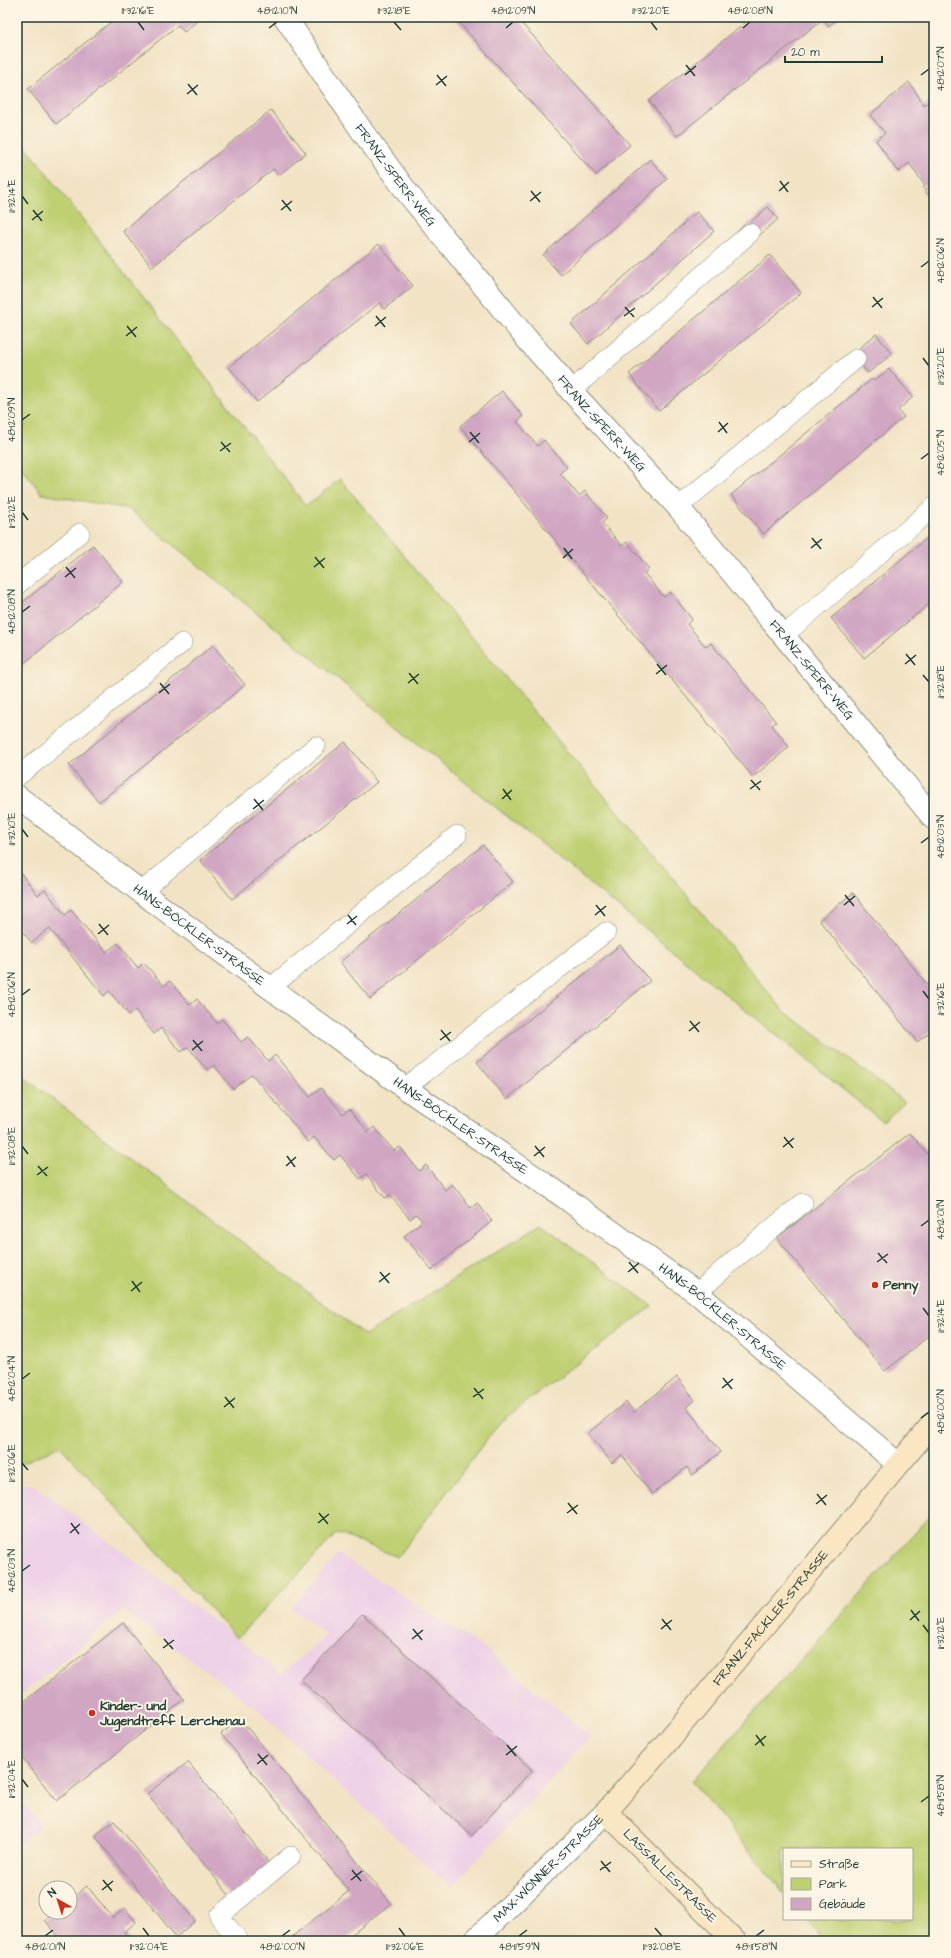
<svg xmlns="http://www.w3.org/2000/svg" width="951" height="1958" font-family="'Architects Daughter',sans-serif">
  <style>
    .built { fill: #eed0e7 }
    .green { fill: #bfd073; stroke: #6f8654 }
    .building { fill: #d0a6c3 }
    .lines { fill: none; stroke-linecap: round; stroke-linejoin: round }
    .lane-casing { stroke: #88907c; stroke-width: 20 }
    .street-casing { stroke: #88907c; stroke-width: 24 }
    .secondary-casing { stroke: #88907c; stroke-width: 24 }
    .lane { stroke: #fff; stroke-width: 19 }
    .street { stroke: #fff; stroke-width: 22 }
    .secondary { stroke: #fbe6c4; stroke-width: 22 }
    .ticks { fill: none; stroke: #1f3d34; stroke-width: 1.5 }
    .poi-dot { fill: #c8321e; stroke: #fcf5e5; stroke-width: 1.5 }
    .labels { text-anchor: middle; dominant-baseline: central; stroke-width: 4; stroke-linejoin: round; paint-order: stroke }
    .street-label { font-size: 13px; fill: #1f3d34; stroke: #fcf5e5 }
    .poi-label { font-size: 13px; font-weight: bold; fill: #1f3d34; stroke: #fcf5e5; text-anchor: start }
    .neatline { fill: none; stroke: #1f3d34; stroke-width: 1.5 }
    .ticks-label { font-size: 10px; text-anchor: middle; fill: #1f3d34 }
  </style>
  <rect width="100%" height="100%" fill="#fcf5e5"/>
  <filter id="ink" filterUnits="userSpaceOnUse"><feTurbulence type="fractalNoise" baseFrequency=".025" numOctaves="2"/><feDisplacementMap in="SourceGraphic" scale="8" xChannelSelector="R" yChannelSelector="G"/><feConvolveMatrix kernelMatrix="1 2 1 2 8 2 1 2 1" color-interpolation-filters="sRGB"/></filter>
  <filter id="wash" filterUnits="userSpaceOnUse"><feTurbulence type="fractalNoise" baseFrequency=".012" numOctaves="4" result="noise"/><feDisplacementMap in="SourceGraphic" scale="16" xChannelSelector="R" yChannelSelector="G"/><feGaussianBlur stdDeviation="0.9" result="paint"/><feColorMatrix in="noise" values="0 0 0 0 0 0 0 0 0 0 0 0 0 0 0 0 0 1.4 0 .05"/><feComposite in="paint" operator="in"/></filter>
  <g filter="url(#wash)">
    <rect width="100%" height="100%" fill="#f2e3c5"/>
    <path class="built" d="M17 1484 34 1485 237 1638 281 1674 327 1635 291 1608 338 1554 484 1648 590 1736 451 1888 258 1710 124 1610 17 1698Z
      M17 1796 41 1826 17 1846Z"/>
    <path class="green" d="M17 135 306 506 340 479 783 1010 905 1102 883 1122 129 509 42 494 17 462Z
      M17 1072 365 1335 541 1224 652 1306 500 1422 398 1557 337 1533 237 1638 60 1446 17 1465Z
      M934 1512V1941H824L806 1919H912V1849H784V1893L692 1781Z"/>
    <g id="blocks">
      <path class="building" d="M117 17H202L184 32 178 25 56 124 28 89Z
        M454 17H516L630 145 596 175Z
        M752 17H840L829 26 823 19 677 136 649 101Z
        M909 82 924 105 931 100 934 104V204L923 188 925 186 909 163 898 172 876 140 885 133 870 115Z
        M271 110 306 153 279 175 273 169 152 267 123 231Z
        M650 159 667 179 561 275 543 255Z
        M768 207 778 219 755 239 745 227Z
        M697 212 714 231 588 344 571 324Z
        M379 244 413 286 384 309 379 303 257 402 229 367Z
        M770 255 801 293 659 411 629 374Z
        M876 334 892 354 868 373 852 354Z
        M889 369 913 397 898 410 904 417 763 534 731 495 872 379 874 381Z
        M502 391 523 416 517 422 538 446 544 440 567 467 560 473 579 496 585 491 607 518 602 523 622 546 627 542 649 569 644 573 664 597 670 592 692 619 687 624 706 647 711 643 776 722 772 725 789 747 753 777 460 426Z
        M934 532V600L864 658 831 618Z
        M93 545 123 582 17 669V607Z
        M213 645 245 685 99 802 69 765Z
        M345 742 377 782 232 899 200 860Z
        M483 845 513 882 370 999 340 962Z
        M19 871 38 895 45 890 65 915 71 910 106 952 118 943 138 968 144 963 164 986 170 981 190 1005 197 999 217 1023 222 1019 241 1042 248 1037 268 1061 275 1055 310 1097 321 1088 343 1114 349 1109 368 1132 374 1127 394 1151 400 1147 419 1171 426 1165 445 1190 452 1184 471 1208 477 1203 492 1221 432 1270 404 1236 422 1221 416 1214 410 1219 390 1195 385 1198 366 1174 360 1179 340 1155 334 1160 314 1137 308 1142 252 1074 233 1089 214 1065 207 1070 188 1047 181 1052 161 1028 154 1034 135 1010 129 1015 109 991 104 996 49 928 32 943 17 925V872Z
        M853 893 934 993V1029L917 1042 819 920Z
        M620 945 650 981 507 1099 477 1062Z
        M910 1133 934 1162V1332L885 1371 777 1238Z
        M677 1377 695 1400 686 1407 721 1452 692 1475 687 1467 652 1494 622 1455 612 1463 588 1433 626 1402 634 1412Z
        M362 1614 532 1770 472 1836 301 1680Z
        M123 1623 184 1699 57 1801 17 1751V1707Z
        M240 1719 391 1903 344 1941H296L293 1936 349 1891 221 1734Z
        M188 1762 270 1864 230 1896 147 1794Z
        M114 1821 195 1921 176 1937 95 1836Z
        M87 1886 113 1918 125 1908 136 1922 124 1932 131 1941H62L45 1920 56 1912H70V1900Z"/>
    </g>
  </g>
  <g filter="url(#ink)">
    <use href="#blocks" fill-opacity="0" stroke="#88907c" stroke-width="1"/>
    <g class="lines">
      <g class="lane-casing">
        <path id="lane" d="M571 391 750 233
          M678 507 856 359
          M17 585 80 533
          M783 636 934 507
          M17 777 182 643
          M141 892 316 746
          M270 988 457 835
          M405 1088 606 932
          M697 1293 735 1259 803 1203
          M239 1941 219 1916 291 1856"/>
      </g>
      <g class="street-casing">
        <g id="street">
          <path id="s1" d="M285 17 362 131 409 195 526 338 562 379 571 391 678 507 934 819"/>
          <path id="s2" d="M17 796 141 892 405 1088 564 1197 697 1293 898 1464"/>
          <path id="s3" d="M474 1941 606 1812"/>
        </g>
      </g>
      <g class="secondary-casing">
        <g id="secondary">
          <path id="s4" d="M735 1941 606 1812 667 1742 934 1422"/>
        </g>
      </g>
      <use href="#lane" class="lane"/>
      <use href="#street" class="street"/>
      <use href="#secondary" class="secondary"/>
    </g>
  </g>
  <path class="ticks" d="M138 22 144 30M394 22 401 30M651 22 657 30M269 28 277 22M506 28 513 22M743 28 750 22M686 65 695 76M437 75 446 86M685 75 696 66M921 75 929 69M188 84 197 95M436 85 447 76M187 94 198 85M780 181 788 192M531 191 540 202M779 191 789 182M22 196 28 204M282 200 291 211M530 201 541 192M33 210 42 221M281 210 292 201M32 220 43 211M921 267 929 261M873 297 882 308M625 307 634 317M872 307 883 298M376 316 385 327M624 316 635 308M127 326 136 337M375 326 386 317M126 336 137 327M923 358 929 366M22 420 30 414M719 422 727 433M470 432 479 443M718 432 728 423M221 442 230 452M469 442 480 433M220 451 231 443M921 459 929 453M22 512 28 520M812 538 821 549M564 548 572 559M811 548 822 539M315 557 324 568M563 558 573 549M66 567 75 578M314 567 325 558M65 577 76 568M22 612 30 606M906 654 915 665M657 664 666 675M905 664 916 655M409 673 418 684M656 674 667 665M923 675 929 682M160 683 169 694M408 683 419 674M159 693 170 684M751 780 760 790M503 789 511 800M750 789 761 781M254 799 263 810M502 799 512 790M253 809 264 800M22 829 28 837M921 843 929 837M845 895 854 906M596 905 605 916M844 905 855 896M348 915 356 925M595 915 606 906M99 924 108 935M347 924 357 916M98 934 109 925M923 991 929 999M22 995 30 989M690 1021 699 1032M441 1030 450 1041M689 1031 700 1022M193 1040 202 1051M440 1040 451 1032M192 1050 203 1041M784 1137 793 1148M22 1146 28 1154M535 1146 544 1157M783 1147 794 1138M287 1156 295 1167M534 1156 545 1147M38 1166 47 1176M286 1166 296 1157M37 1175 48 1167M921 1226 929 1220M878 1253 887 1263M629 1262 638 1273M877 1262 888 1254M380 1272 389 1283M628 1272 639 1263M132 1281 140 1292M379 1282 390 1273M131 1291 142 1282M923 1308 929 1316M723 1378 732 1389M22 1379 30 1373M474 1388 483 1399M722 1388 733 1379M225 1397 234 1408M473 1397 484 1389M224 1407 235 1398M921 1418 929 1412M22 1463 28 1470M817 1494 826 1505M568 1503 577 1514M816 1504 827 1495M319 1513 328 1524M567 1513 578 1505M71 1523 79 1534M318 1523 329 1514M70 1533 80 1524M22 1571 30 1565M911 1610 919 1621M662 1619 671 1630M910 1620 920 1611M923 1625 929 1633M413 1629 422 1640M661 1629 672 1620M164 1639 173 1649M412 1639 423 1630M163 1648 174 1640M756 1735 764 1746M507 1745 516 1756M755 1745 766 1736M258 1754 267 1765M506 1755 517 1746M257 1764 268 1755M22 1779 28 1787M921 1802 929 1796M601 1861 610 1872M352 1870 361 1881M600 1870 611 1862M103 1880 112 1891M351 1880 362 1871M102 1890 113 1881M143 1928 149 1936M399 1928 405 1936M655 1928 662 1936M45 1936 53 1930M282 1936 290 1930M519 1936 527 1930M756 1936 764 1930"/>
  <g class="poi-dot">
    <circle cx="875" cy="1285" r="4"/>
    <circle cx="92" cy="1713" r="4"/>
  </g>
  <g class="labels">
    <g class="street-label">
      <text stroke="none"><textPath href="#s1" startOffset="193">FRANZ-SPERR-WEG</textPath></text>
      <text stroke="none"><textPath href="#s1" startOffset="516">FRANZ-SPERR-WEG</textPath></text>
      <text stroke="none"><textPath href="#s1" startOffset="840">FRANZ-SPERR-WEG</textPath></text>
      <text stroke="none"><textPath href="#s2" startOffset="229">HANS-BÖCKLER-STRASSE</textPath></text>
      <text stroke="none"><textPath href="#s2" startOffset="553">HANS-BÖCKLER-STRASSE</textPath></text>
      <text stroke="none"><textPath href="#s2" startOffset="877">HANS-BÖCKLER-STRASSE</textPath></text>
      <text stroke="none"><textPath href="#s4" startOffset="437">FRANZ-FACKLER-STRASSE</textPath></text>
      <text stroke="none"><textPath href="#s3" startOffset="104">MAX-WÖNNER-STRASSE</textPath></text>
      <text transform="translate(670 1876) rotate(45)">LASSALLESTRASSE</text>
    </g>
    <g class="poi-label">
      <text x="883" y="1285">Penny</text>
      <text x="100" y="1706">Kinder- und<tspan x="100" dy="15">Jugendtreff Lerchenau</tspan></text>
    </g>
  </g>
  <rect width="951" height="1958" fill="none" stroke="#fcf5e5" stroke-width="44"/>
  <rect x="783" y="1848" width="130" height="72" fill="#fcf5e5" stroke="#a4ab9e"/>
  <rect x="791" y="1861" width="20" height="6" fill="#fbe6c4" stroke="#a4ab9e"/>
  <text x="819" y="1868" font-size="12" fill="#1f3d34">Straße</text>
  <rect x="791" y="1878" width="20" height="12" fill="#bfd073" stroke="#a4ab9e"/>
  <text x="819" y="1888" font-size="12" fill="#1f3d34">Park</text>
  <rect x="791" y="1898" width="20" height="12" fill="#d0a6c3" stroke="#a4ab9e"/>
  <text x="819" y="1908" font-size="12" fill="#1f3d34">Gebäude</text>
  <g transform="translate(58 1900) rotate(321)"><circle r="19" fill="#fcf5e5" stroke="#a4ab9e"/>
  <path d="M0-3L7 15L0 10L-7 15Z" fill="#c8321e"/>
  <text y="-6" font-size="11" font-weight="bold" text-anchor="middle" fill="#1f3d34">N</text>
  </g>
  <path d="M785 56v6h97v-6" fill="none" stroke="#1f3d34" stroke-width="2"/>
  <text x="791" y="56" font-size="12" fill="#1f3d34" stroke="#fcf5e5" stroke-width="3" paint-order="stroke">20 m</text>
  <rect x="22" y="22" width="907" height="1914" class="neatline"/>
  <g class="ticks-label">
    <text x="138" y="14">11°32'16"E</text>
    <text x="277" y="14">48°12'10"N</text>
    <text x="394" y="14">11°32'18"E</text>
    <text x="513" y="14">48°12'09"N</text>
    <text x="651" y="14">11°32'20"E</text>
    <text x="750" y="14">48°12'08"N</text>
    <text transform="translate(940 69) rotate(-90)" y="4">48°12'07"N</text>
    <text transform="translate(11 196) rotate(-90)" y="4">11°32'14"E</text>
    <text transform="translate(940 261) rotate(-90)" y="4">48°12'06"N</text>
    <text transform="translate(940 366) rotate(-90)" y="4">11°32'20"E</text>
    <text transform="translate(11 420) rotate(-90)" y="4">48°12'09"N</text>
    <text transform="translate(940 453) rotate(-90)" y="4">48°12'05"N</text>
    <text transform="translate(11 512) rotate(-90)" y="4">11°32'12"E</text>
    <text transform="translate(11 612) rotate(-90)" y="4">48°12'08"N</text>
    <text transform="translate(940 682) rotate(-90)" y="4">11°32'18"E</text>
    <text transform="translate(11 829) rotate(-90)" y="4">11°32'10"E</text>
    <text transform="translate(940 837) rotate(-90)" y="4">48°12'03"N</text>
    <text transform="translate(11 995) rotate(-90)" y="4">48°12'06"N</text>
    <text transform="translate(940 999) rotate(-90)" y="4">11°32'16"E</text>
    <text transform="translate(11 1146) rotate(-90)" y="4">11°32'08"E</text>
    <text transform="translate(940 1220) rotate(-90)" y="4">48°12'01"N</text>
    <text transform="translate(940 1316) rotate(-90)" y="4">11°32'14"E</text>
    <text transform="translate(11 1379) rotate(-90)" y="4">48°12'04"N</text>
    <text transform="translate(940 1412) rotate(-90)" y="4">48°12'00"N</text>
    <text transform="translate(11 1463) rotate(-90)" y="4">11°32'06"E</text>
    <text transform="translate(11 1571) rotate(-90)" y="4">48°12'03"N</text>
    <text transform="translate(940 1633) rotate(-90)" y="4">11°32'12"E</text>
    <text transform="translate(11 1779) rotate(-90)" y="4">11°32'04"E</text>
    <text transform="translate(940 1796) rotate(-90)" y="4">48°11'58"N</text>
    <text x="45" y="1950">48°12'01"N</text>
    <text x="149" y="1950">11°32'04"E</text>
    <text x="282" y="1950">48°12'00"N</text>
    <text x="405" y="1950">11°32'06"E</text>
    <text x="519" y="1950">48°11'59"N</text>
    <text x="662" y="1950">11°32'08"E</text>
    <text x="756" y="1950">48°11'58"N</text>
  </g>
</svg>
